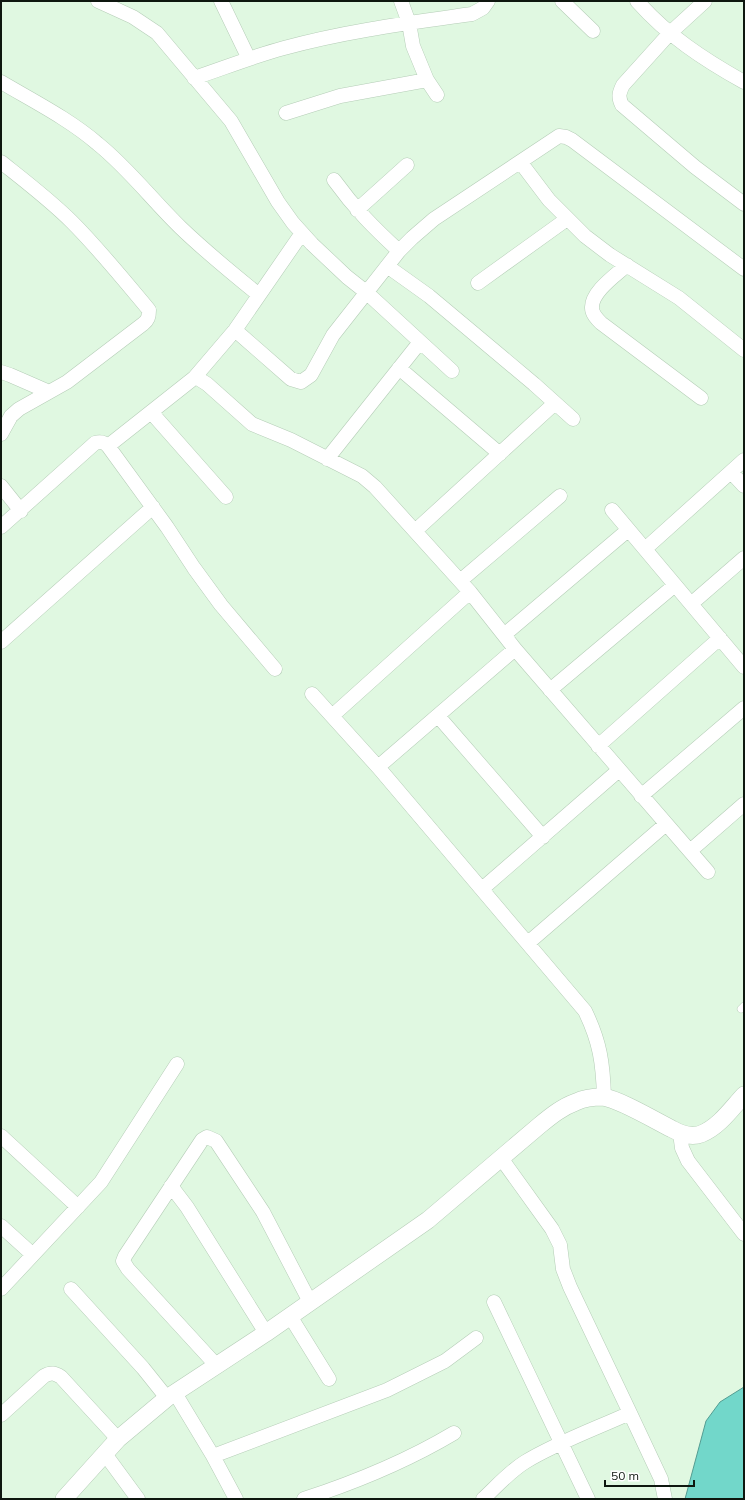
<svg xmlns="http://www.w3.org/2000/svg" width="745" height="1500" font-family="Mulish,sans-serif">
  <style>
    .water { fill: #72d7ca; stroke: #549d92 }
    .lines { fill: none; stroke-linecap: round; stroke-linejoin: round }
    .service-casing { stroke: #b5cdb7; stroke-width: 8 }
    .minor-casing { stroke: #b5cdb7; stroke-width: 15 }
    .tertiary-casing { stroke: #b5cdb7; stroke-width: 18 }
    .service { stroke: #fff; stroke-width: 7 }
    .minor { stroke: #fff; stroke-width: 14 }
    .tertiary { stroke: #fff; stroke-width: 17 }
  </style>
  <rect width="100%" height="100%" fill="#e0f8e1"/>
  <path class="water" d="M744 1387V1499H685L706 1421 720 1402Z"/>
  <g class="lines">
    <g class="service-casing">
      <path id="service" d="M741 1009 744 1006"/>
    </g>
    <g class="minor-casing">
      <path id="minor" d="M98 1 133 17 157 33 231 121 278 202 293 223 312 244 347 277 366 292 452 371
        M221 1 249 59
        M401 1 409 23 413 46 427 80 437 95
        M562 1 593 31
        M637 1C668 36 703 59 744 82
        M705 1 669 34 623 85C619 93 618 97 622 105L695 167 744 204
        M194 78C224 68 254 56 284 48 346 31 409 23 472 14L483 8 488 1
        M1 82C33 101 69 119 98 144 129 169 153 201 181 228 206 252 233 274 259 295
        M286 113 340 96 427 80
        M1 162C25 181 50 200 72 222 99 249 124 280 149 310 149 317 148 320 143 324L67 382 19 409 11 416 1 434
        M521 163 549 200 585 236 610 255 679 298 744 350
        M334 180C355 209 374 228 399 251
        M357 210 407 165
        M627 265C616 275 591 292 592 308 592 314 597 319 601 323L701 398
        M387 266 429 296 534 384 573 419
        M478 283 567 219
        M235 330 291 379 301 382 311 375 333 335 399 251 412 238 434 219 559 136 566 137 572 140 744 269
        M399 368 500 454
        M1 372 10 375 49 392
        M194 378 235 330 302 233
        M151 412 226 497
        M108 446 194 378 199 379 207 384 252 424 291 440 362 476 375 487 470 592 515 649 708 872
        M327 459 420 342
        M731 472 744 486
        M1 486 21 511
        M612 510 744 667
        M1 527 95 443C101 441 104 442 108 446L167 527 194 568 221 605 275 669
        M415 531 555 403
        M645 549 744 460
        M460 581 560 496
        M691 604 744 558
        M504 635 628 530
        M1 642 153 507
        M550 690 675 585
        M312 694 378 767 585 1011C600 1042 603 1063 604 1097
        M332 716 470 592
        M438 716 543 837
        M598 746 720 638
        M378 767 515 649
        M641 796 744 708
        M690 851 744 804
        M482 889 619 770
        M528 943 666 824
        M680 1133 682 1148 688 1161 744 1234
        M1 1136 78 1207
        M501 1158 552 1229 560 1245 563 1269 570 1287 630 1413 661 1479 665 1499
        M171 1186 187 1207 266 1333
        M1 1226 32 1254
        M1 1289 101 1182 177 1064
        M71 1289 143 1368 167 1398
        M494 1302 588 1499
        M290 1316 329 1379
        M217 1366 128 1269 123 1261 125 1256 202 1140 207 1137 216 1141 263 1212 310 1302
        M175 1393 213 1456 236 1499
        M1 1415 44 1376C51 1372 55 1373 61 1377L118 1439
        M105 1454 138 1499
        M213 1456 387 1390 445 1361 476 1338
        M304 1499C356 1482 407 1461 454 1433
        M483 1499C496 1487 509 1472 525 1462 558 1442 595 1429 630 1413"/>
    </g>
    <g class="tertiary-casing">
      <path id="tertiary" d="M64 1499 118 1439 167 1398 266 1333 428 1220 540 1125C551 1116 562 1107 576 1102 584 1098 594 1097 603 1097 619 1099 656 1121 672 1129 681 1134 691 1138 701 1134 719 1127 732 1108 744 1095"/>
    </g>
    <use href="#service" class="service"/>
    <use href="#minor" class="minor"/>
    <use href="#tertiary" class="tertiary"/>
  </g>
  <rect width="745" height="1500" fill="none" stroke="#0e170f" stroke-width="4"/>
  <path d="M605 1480v6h89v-6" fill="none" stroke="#0e170f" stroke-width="2"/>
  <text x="611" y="1480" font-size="12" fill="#0e170f" stroke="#ffffff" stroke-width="3" paint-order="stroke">50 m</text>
</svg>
